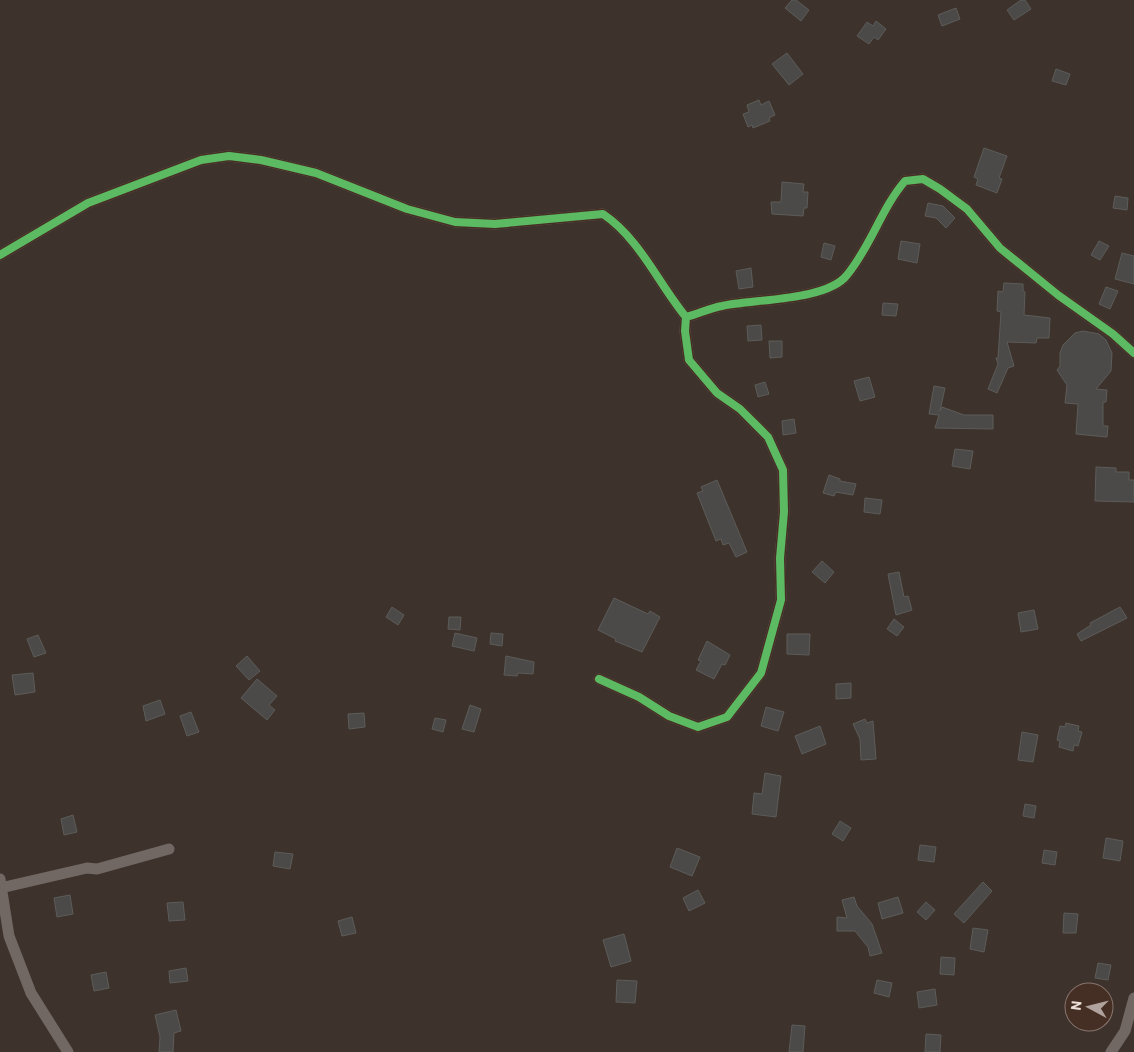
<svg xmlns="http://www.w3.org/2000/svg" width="1134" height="1052" font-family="Barlow,sans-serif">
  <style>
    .building { fill: #4b4a49; stroke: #5c5c59 }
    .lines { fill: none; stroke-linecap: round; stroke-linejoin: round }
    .street { stroke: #726863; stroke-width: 11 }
    .cycleway-casing { stroke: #452f25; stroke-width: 11 }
    .cycleway { stroke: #5cba63; stroke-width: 8 }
  </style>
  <rect width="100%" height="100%" fill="#3e322c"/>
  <path class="building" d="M792 0H796L809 10 801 21 785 8Z
    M1021 0H1025L1031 9 1014 20 1007 10Z
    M956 8 960 19 942 26 938 15Z
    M876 21 886 29 878 40 874 37 869 44 857 36 867 22 873 26Z
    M787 53 803 74 789 85 772 64Z
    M1056 69 1070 74 1066 85 1052 81Z
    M759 100 761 105 769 101 775 115 769 118 770 121 753 128 752 125 748 127 743 114 749 112 747 105Z
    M984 148 1007 156 999 178 1002 179 997 193 976 185 978 179 974 177Z
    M782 182 804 184 803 192H808L807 208H804L803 216 772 214 771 202H781Z
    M1115 196 1128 198 1127 210 1113 208Z
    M928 203 943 206 955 218 946 228 936 218 925 216Z
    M901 241 920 244 917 263 898 259Z
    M1099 241 1109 246 1100 260 1091 255Z
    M824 243 835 246 831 260 821 257Z
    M1122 253 1134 256V284L1115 279Z
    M751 268 753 287 739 289 736 271Z
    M1004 283 1023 284V291L1025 292 1024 315 1050 318 1049 338H1037L1036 343 1007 342 1014 366 1008 368 997 393 988 389 998 364 996 358H998L1001 312 997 311 998 291 1003 292Z
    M1106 287 1118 291 1110 309 1099 304Z
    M883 303 898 304 896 316 882 315Z
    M761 325 762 340 748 341 747 326Z
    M1083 331 1099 334 1106 340 1112 353 1111 371 1096 389 1107 390 1106 402H1103V426H1108L1107 437 1076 434 1078 404 1065 403 1067 385 1057 370 1060 366V353L1063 345 1075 333Z
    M769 341H782V357L770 358Z
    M869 377 875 397 860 401 854 381Z
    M765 382 769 394 758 397 755 385Z
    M934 386 945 388 940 411 942 407 964 415H993V429L935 428 939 415 929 414Z
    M794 419 796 433 783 435 782 421Z
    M955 449 973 451 970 469 952 466Z
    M1096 467 1116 468V472H1129V480H1134V502L1095 501Z
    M829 475 840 479V481L856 484 853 495 836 492 834 496 823 493Z
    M717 480 747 552 736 557 729 543 723 545 721 539 716 541 697 493 703 491 701 487Z
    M865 498 882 500 880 514 864 512Z
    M822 561 834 572 825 583 812 572Z
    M899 572 904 597 908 596 912 610 896 615 888 574Z
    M614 598 648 614 650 611 660 617 642 652 615 641 616 639 598 630Z
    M392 607 404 615 398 625 386 617Z
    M1120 607 1127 618 1081 641 1077 634 1091 625 1090 623Z
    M1034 610 1038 629 1021 632 1018 613Z
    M449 617H461L460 630 448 629Z
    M894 619 904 627 897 636 887 629Z
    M455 633 477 638 474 651 452 646Z
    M491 633 503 634 502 646 490 644Z
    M787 634H810L809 655 787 654Z
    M38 635 46 653 34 657 27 639Z
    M707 641 730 655 725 665 722 664 714 679 696 670 701 661 698 660Z
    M247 656 260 671 249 680 236 666Z
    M506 656 534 662 533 674 518 673 517 676 504 675Z
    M33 673 35 692 15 695 12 675Z
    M257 679 277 696 269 705 275 710 267 720 241 698Z
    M851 683V698L836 699V684Z
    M160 700 165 714 146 721 143 706Z
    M470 705 481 709 474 732 462 729Z
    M766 707 784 712 778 731 761 726Z
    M191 712 199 732 187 736 180 716Z
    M364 713 365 727 349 729 348 714Z
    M435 718 446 720 443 732 432 729Z
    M865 719 867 723 873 721 876 759 861 760 860 739 853 724Z
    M1066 723 1079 726 1078 731 1082 732 1078 746 1074 745 1073 751 1059 747 1060 741 1057 740 1060 726 1065 727Z
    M820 726 826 744 802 754 795 736Z
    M1022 732 1038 735 1033 762 1018 760Z
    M765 773 781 776 776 817 752 814 754 793 762 794Z
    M1025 804 1036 806 1034 818 1023 816Z
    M73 815 77 832 64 835 61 819Z
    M840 821 851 828 843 841 832 834Z
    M1106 838 1123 841 1120 861 1103 858Z
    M920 845 936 847 934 862 918 860Z
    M677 848 700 857 692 876 670 867Z
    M1044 850 1057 852 1055 865 1042 863Z
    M275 852 293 854 290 869 273 866Z
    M983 882 992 891 964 923 954 914Z
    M698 890 705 903 689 911 683 898Z
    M70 895 73 914 57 917 54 898Z
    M854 897 857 906 872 924 882 953 870 956 868 947 855 931H837V917L847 918 842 900Z
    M898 897 903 913 882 919 878 903Z
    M183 902 185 920 169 921 167 903Z
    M926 902 935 910 926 920 917 912Z
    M1064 913 1078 914 1076 933H1063Z
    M352 917 356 933 342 936 338 921Z
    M973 928 988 930 984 952 970 949Z
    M624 934 631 961 611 967 603 940Z
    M941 957 955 958 954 975 940 974Z
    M1098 963 1111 965 1108 980 1095 978Z
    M186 968 188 981 170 983 169 971Z
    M106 972 109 988 94 991 91 975Z
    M617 980 637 981 635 1003 616 1002Z
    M877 980 892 983 889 997 874 993Z
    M935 989 937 1005 919 1008 917 992Z
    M176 1010 181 1031 174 1033 173 1052H159L160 1037 155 1015Z
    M792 1025 805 1026 803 1052H789Z
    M926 1034 941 1035 940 1052H925Z"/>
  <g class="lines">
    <path class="street" d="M0 255 88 203 201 160 229 156 261 160 316 173 407 209 455 222 495 224 603 214C640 239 658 283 686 317 698 314 710 308 722 306 753 299 827 301 847 275 871 246 881 209 905 181L923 179 940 189 967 209 1000 248 1058 295 1113 334 1134 353
      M599 679 639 697 669 716 698 727 727 717 761 673 781 600 780 558 784 512 783 470 768 437 740 409 717 393 689 360 685 331 686 317
      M0 879 9 936 31 993 68 1052
      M1 888 87 868 97 869 169 849
      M1111 1052 1125 1031 1134 998"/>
    <g class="cycleway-casing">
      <path id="cycleway" d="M0 255 88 203 201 160 229 156 261 160 316 173 407 209 455 222 495 224 603 214C640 239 658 283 686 317 698 314 710 308 722 306 753 299 827 301 847 275 871 246 881 209 905 181L923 179 940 189 967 209 1000 248 1058 295 1113 334 1134 353
        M599 679 639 697 669 716 698 727 727 717 761 673 781 600 780 558 784 512 783 470 768 437 740 409 717 393 689 360 685 331 686 317"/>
    </g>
    <use href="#cycleway" class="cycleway"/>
  </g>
  <g transform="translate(1089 1007) rotate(277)"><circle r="24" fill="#452f25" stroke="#88756d"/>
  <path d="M0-4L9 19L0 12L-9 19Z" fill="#b0a29c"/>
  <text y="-8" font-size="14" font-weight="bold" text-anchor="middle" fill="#edded8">N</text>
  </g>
</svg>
